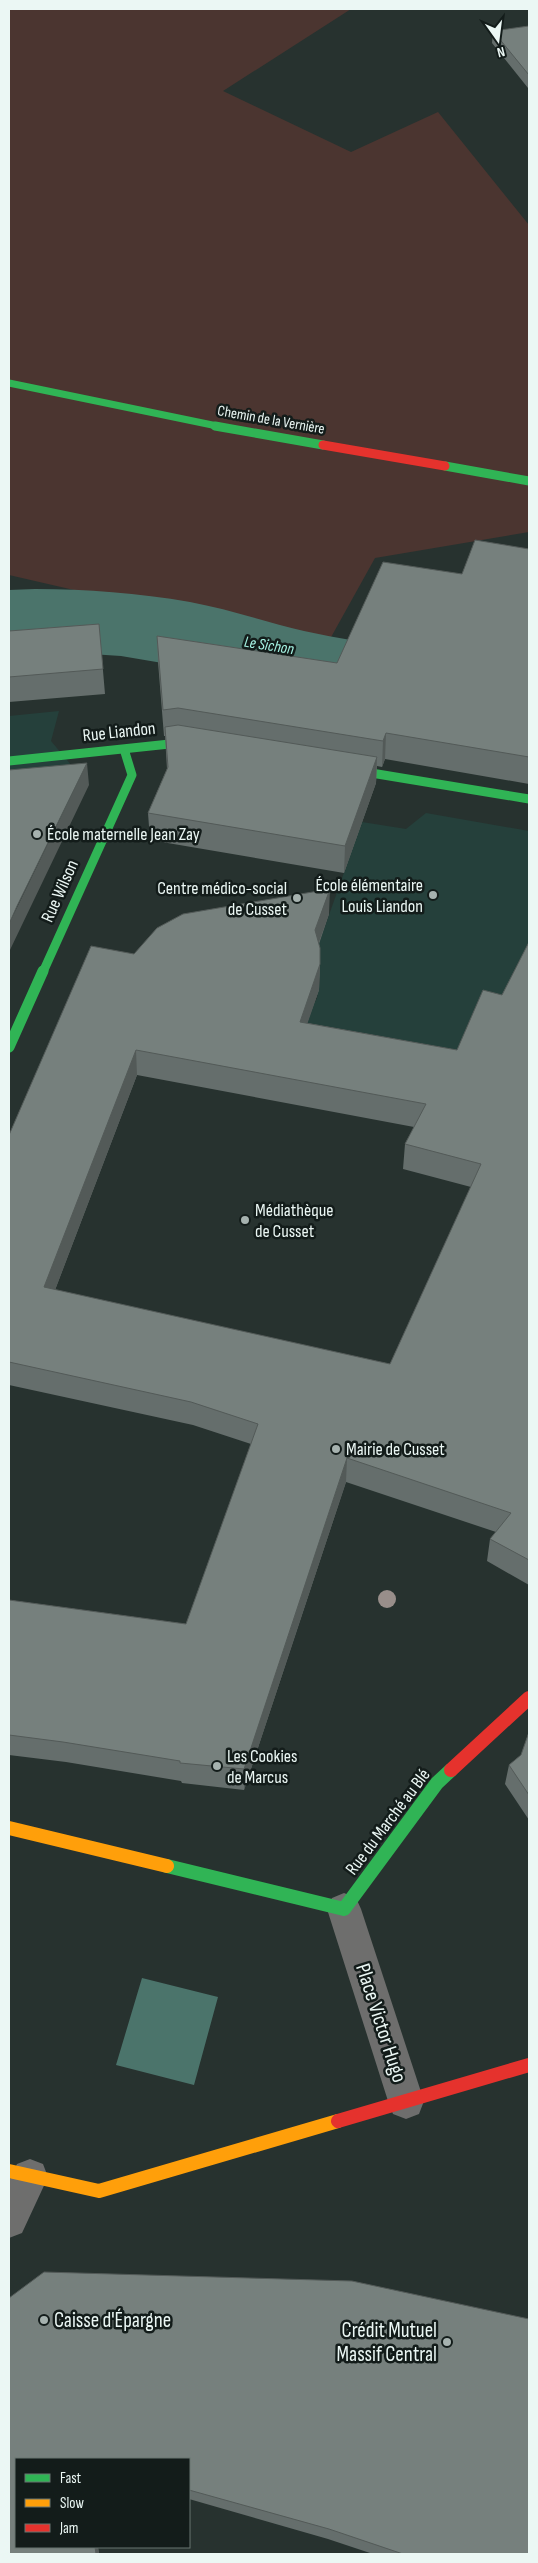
<svg xmlns="http://www.w3.org/2000/svg" width="538" height="2563" font-family="'Sofia Sans Condensed',sans-serif">
  <style>
    .built { fill: #25403b }
    .green { fill: #4b3530 }
    .water { fill: #4b746b }
    .lines { fill: none; stroke-linecap: round; stroke-linejoin: round }
    .street { fill: #6e6e6d; fill-rule: evenodd }
    .fast-far3 { stroke: #30b455; stroke-width: 7 }
    .fast-far2 { stroke: #30b455; stroke-width: 9 }
    .fast-far1 { stroke: #30b455; stroke-width: 11 }
    .fast { stroke: #30b455; stroke-width: 14 }
    .slow { stroke: #ff9f0a; stroke-width: 14 }
    .jam-far1 { stroke: #e5322d; stroke-width: 9 }
    .jam { stroke: #e5322d; stroke-width: 14 }
    .tree { fill: #988e8a }
    .wall { fill: #656e6c; fill-rule: evenodd }
    .shaded-wall { fill: #535a58 }
    .building { fill: #76807d; stroke: #535a58; fill-rule: evenodd }
    .poi-dot { fill: #a6b2af; stroke: #131c1a; stroke-width: 2 }
    .labels { text-anchor: middle; dominant-baseline: central; stroke-width: 5; stroke-linejoin: round; paint-order: stroke }
    .far-street-label { font-size: 15px; fill: #ebf7f4; stroke: #131c1a }
    .far-water-label { font-size: 16px; font-style: italic; fill: #a6f4e4; stroke: #131c1a }
    .street-label { font-size: 18px; fill: #ebf7f4; stroke: #131c1a }
    .poi-label { font-size: 18px; fill: #ebf7f4; stroke: #131c1a; text-anchor: start }
    .near-street-label { font-size: 21px; fill: #ebf7f4; stroke: #131c1a }
    .near-poi-label { font-size: 21px; fill: #ebf7f4; stroke: #131c1a; text-anchor: start }
  </style>
  <rect width="100%" height="100%" fill="#27322f"/>
  <path class="built" d="M59 711 51 741 88 785 9 883V716Z
    M426 813 529 831V1029L454 1075 286 1036 308 1016 317 998 320 979 313 960 362 822 406 829Z"/>
  <path class="green" d="M9 9H351L223 91 351 152 438 112 529 225V532L375 558 325 648 9 575Z"/>
  <path class="water" d="M35 589C87 589 138 593 190 602 228 609 266 622 304 631 378 647 454 654 529 664L186 667 121 656 75 653 9 656V590Z
    M142 1978 218 1997 194 2085 116 2065Z"/>
  <g class="lines">
    <path class="street" d="M344 1893 356 1898 361 1909 424 2101 419 2114 406 2119 393 2114 388 2101 327 1909 332 1898Z
      M30 2159 43 2164 48 2177 22 2233 9 2238V2181L17 2164Z"/>
    <path class="fast-far3" d="M9 383 222 427"/>
    <path class="fast-far2" d="M215 426 323 445
      M445 466 529 481
      M9 761 179 743 202 746
      M341 768 529 799
      M43 972 132 775 124 749"/>
    <path class="fast-far1" d="M9 1047 43 971"/>
    <path class="fast" d="M167 1866 344 1909 437 1783 451 1770"/>
    <path class="slow" d="M9 1828 167 1866
      M9 2171 99 2191 338 2121"/>
    <path class="jam-far1" d="M323 445 445 466"/>
    <path class="jam" d="M451 1770 529 1698
      M338 2121 529 2065"/>
  </g>
  <circle class="tree" cx="387" cy="1599" r="9"/>
  <path class="wall" d="M529 26V88H528L492 43 493 31Z
    M529 549V784L385 759 382 767 377 766 376 783 344 873 150 840 148 813 167 769 165 736H164L158 662 157 636 337 663 462 574Z
    M99 624 105 694 9 702V631Z
    M329 914 319 944 320 964 319 990 307 1023 457 1050 502 995 529 942V1585L487 1561 490 1539 496 1532 346 1482 244 1790 182 1783 181 1781 66 1762 9 1755V1600L186 1624 251 1444 193 1425 9 1385V1135L134 954ZM137 1075 414 1127 405 1144 403 1169 471 1187 390 1364 55 1290Z
    M529 1732V1820L505 1784 509 1765 521 1755Z
    M9 2298 529 2554H373L328 2539 189 2499V2459H16V2547H98L99 2554H9Z"/>
  <path class="shaded-wall" d="M386 733 385 759 382 767 383 741Z
    M377 757 376 783 344 873 345 846Z
    M87 763 89 785 9 952V924Z
    M330 889 329 914 314 956 315 930Z
    M320 964 319 990 299 1048 300 1022Z
    M136 1050 137 1075 47 1311 44 1287Z
    M347 1458 346 1482 244 1790V1769Z
    M95 2547H98L99 2554H96Z"/>
  <path class="building" d="M529 26V75L493 31Z
    M475 540 529 549V757L386 733 383 741 178 708 163 710 157 636 337 663 383 562 462 574Z
    M99 624 103 669 9 677V631Z
    M178 725 377 757 345 846 148 813 168 767 165 727Z
    M87 763 17 906 9 924V770Z
    M330 889 315 930 320 948V964L300 1022 457 1050 483 990 502 995 529 942V1560L490 1539 511 1513 347 1458 244 1769 180 1763V1761L63 1742 9 1735V1600L186 1624 258 1424 191 1402 9 1362V1135L91 946 134 954 157 928 183 914ZM136 1050 426 1104 405 1144 481 1164 390 1364 44 1287Z
    M529 1732V1795L509 1765 521 1755Z
    M44 2272 352 2281 529 2319V2554H403L329 2529 189 2490V2459H16V2547H95L96 2554H9V2298Z"/>
  <g class="poi-dot">
    <circle cx="37" cy="834" r="5"/>
    <circle cx="433" cy="895" r="5"/>
    <circle cx="297" cy="898" r="5"/>
    <circle cx="245" cy="1220" r="5"/>
    <circle cx="336" cy="1449" r="5"/>
    <circle cx="217" cy="1766" r="5"/>
    <circle cx="44" cy="2320" r="5"/>
    <circle cx="447" cy="2342" r="5"/>
  </g>
  <g class="labels">
    <g class="far-street-label">
      <text transform="translate(271 420) rotate(10)">Chemin de la Vernière</text>
    </g>
    <g class="far-water-label">
      <text transform="translate(269 646) rotate(9)">Le Sichon</text>
    </g>
    <g class="street-label">
      <text transform="translate(119 732) rotate(-6)">Rue Liandon</text>
      <text transform="translate(60 891) rotate(-66)">Rue Wilson</text>
      <text transform="translate(388 1822) rotate(-53)">Rue du Marché au Blé</text>
    </g>
    <g class="poi-label">
      <text x="47" y="834">École maternelle Jean Zay</text>
      <text x="423" y="885" text-anchor="end">École élémentaire<tspan x="423" dy="21">Louis Liandon</tspan></text>
      <text x="287" y="888" text-anchor="end">Centre médico-social<tspan x="287" dy="21">de Cusset</tspan></text>
      <text x="255" y="1210">Médiathèque<tspan x="255" dy="21">de Cusset</tspan></text>
      <text x="346" y="1449">Mairie de Cusset</text>
      <text x="227" y="1756">Les Cookies<tspan x="227" dy="21">de Marcus</tspan></text>
    </g>
    <g class="near-street-label">
      <text transform="translate(381 2023) rotate(72)">Place Victor Hugo</text>
    </g>
    <g class="near-poi-label">
      <text x="54" y="2320">Caisse d'Épargne</text>
      <text x="437" y="2330" text-anchor="end">Crédit Mutuel<tspan x="437" dy="24">Massif Central</tspan></text>
    </g>
  </g>
  <rect width="538" height="2563" fill="none" stroke="#ebf7f4" stroke-width="20"/>
  <rect x="15" y="2458" width="175" height="90" fill="#131c1a" stroke="#697471"/>
  <rect x="25" y="2474" width="25" height="8" fill="#30b455" stroke="#697471"/>
  <text x="60" y="2483" font-size="15" fill="#ebf7f4">Fast</text>
  <rect x="25" y="2499" width="25" height="8" fill="#ff9f0a" stroke="#697471"/>
  <text x="60" y="2508" font-size="15" fill="#ebf7f4">Slow</text>
  <rect x="25" y="2524" width="25" height="8" fill="#e5322d" stroke="#697471"/>
  <text x="60" y="2533" font-size="15" fill="#ebf7f4">Jam</text>
  <g transform="translate(498 40) rotate(166)" stroke="#131c1a" stroke-width="4" paint-order="stroke">
  <path d="M0-4L9 19L0 12L-9 19Z" fill="#ebf7f4"/>
  <text y="-8" font-size="14" font-weight="bold" text-anchor="middle" fill="#ebf7f4">N</text>
  </g>
</svg>
